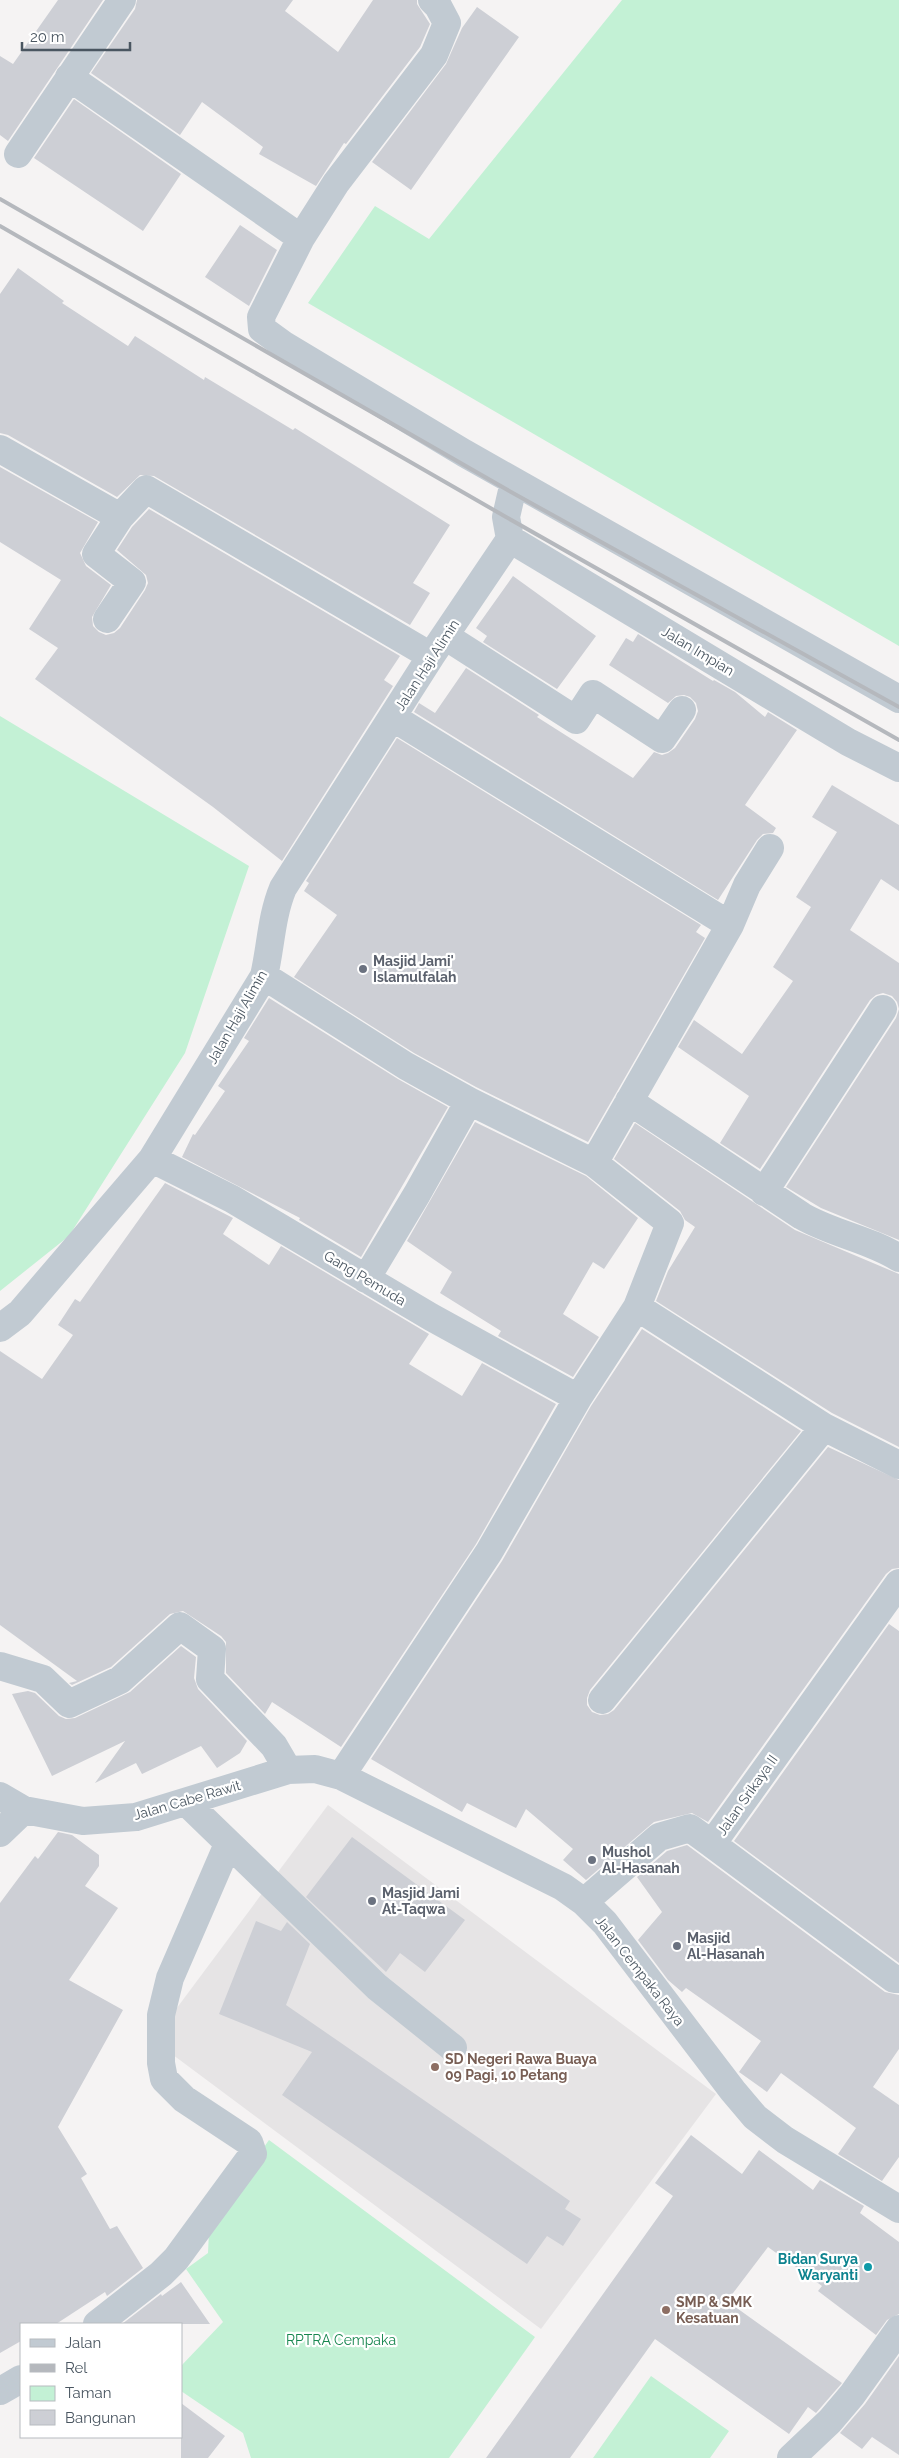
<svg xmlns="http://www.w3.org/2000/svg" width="899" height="2458" font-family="Raleway,sans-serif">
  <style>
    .education { fill: #e6e4e5 }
    .green { fill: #c3f1d5 }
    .building { fill: #cdcfd5 }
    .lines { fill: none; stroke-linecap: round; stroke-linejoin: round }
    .minor { stroke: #c1cad2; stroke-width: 28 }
    .rail { stroke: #b5b8bd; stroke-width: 4 }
    .worship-dot { fill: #6b7280; stroke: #fff; stroke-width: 2 }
    .education-dot { fill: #8d6e63; stroke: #fff; stroke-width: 2 }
    .culture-dot { fill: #0f9aa8; stroke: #fff; stroke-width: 2 }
    .labels { text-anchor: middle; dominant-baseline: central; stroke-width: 4.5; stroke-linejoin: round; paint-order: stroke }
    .street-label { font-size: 14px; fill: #4a5661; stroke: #fff }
    .worship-label { font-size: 14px; font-weight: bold; fill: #5b616d; stroke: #fff; text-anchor: start }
    .education-label { font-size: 14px; font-weight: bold; fill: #785e54; stroke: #fff; text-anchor: start }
    .culture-label { font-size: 14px; font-weight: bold; fill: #0d838f; stroke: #fff; text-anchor: end }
    .park-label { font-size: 14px; fill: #17864f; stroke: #fff }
  </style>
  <rect width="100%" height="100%" fill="#f5f3f3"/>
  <path class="education" d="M328 1805 716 2094 541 2329 153 2040Z"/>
  <path class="green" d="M622 0H899V646L308 303 375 206 429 239Z
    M0 716 249 866 185 1053 69 1236 0 1291Z
    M269 2140 535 2337 449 2458H251L243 2433 181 2391V2366L223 2322 186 2269 208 2253 209 2231 213 2219Z
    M651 2376 729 2431 710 2458H593Z"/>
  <path class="building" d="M58 0H103L8 141 0 135V56L13 64Z
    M137 0H293L285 11 338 52 373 0H417V4L430 24 420 47 346 144 344 143 316 186 259 154 263 147 202 102 180 135 91 73 135 9Z
    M477 7 519 37 411 190 372 162 446 64 462 28Z
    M74 99 181 174 143 231 34 158Z
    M240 225 277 250 249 306 205 277Z
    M18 268 64 301 62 303 128 346 135 336 204 380 205 377 293 430 295 428 450 525 413 583 430 593 410 625 154 476 140 475 117 497 8 435 0 433V294Z
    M0 467 98 522 80 553 86 566 111 585 92 617 93 626 99 632 106 635 114 633 120 628 145 590 148 583 146 575 117 550 132 527 149 509 400 656 384 680 393 686 282 861 213 807 35 679 58 648 29 629 61 580 0 542Z
    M513 576 596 636 557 689 483 642 487 636 476 628Z
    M638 634 713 681 714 680 735 692 765 717 768 712 797 730 745 805 776 828 773 833 763 834 757 840 718 900 414 712 419 703 435 713 466 668 539 715 537 717 633 778 654 752 662 755 668 753 675 748 695 719 698 711 696 703 690 697 684 695 676 696 668 703 609 665 626 638 633 642Z
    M397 738 701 925 696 932 705 938 588 1142 476 1087 414 1053 294 977 337 915 304 891 309 883 306 881Z
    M832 785 899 825V891L881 879 850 930 899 963V1240L821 1208 786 1187 896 1018 899 1009 897 1002 892 996 883 993 876 995 870 1000 760 1169 720 1143 749 1096 678 1047 694 1020 742 1054 793 981 773 967 811 907 796 897 837 832 812 817Z
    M269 998 398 1079 448 1107 361 1257 299 1220 300 1218 182 1157 193 1134 195 1135 225 1091 218 1086 249 1041 244 1038Z
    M475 1122 586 1176 638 1218 604 1269 593 1262 563 1314 599 1337 573 1377 498 1336 501 1331 440 1293 452 1272 407 1241Z
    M635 1123 795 1230 899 1274V1447L832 1413 656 1301 668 1271 695 1227 685 1220 680 1211 614 1159Z
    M165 1183 233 1218 223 1234 269 1265 281 1246 429 1334 409 1364 462 1396 482 1363 556 1404 476 1544 341 1747 272 1702 265 1714 226 1673V1642L221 1636 183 1611 170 1614 111 1667 72 1685 69 1683 77 1681 0 1625V1351L42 1379 73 1335 58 1325 75 1299 80 1302Z
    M642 1329 801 1431 590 1690 587 1698V1705L592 1712 600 1715 608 1714 614 1710 828 1447 899 1480V1568L892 1569 886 1574 708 1822 692 1813 654 1822 586 1880 563 1860 573 1849 526 1809 516 1828 467 1803 462 1812 371 1759 502 1561 591 1406Z
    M889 1624 899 1631V1963L734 1841Z
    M181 1646 196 1657 194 1678 198 1689 247 1741 240 1753 217 1768 201 1746 142 1774 136 1763 95 1783 125 1741 52 1776 12 1694 28 1691 35 1693 59 1716 66 1719 75 1718 130 1692Z
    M58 1832 72 1835 99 1855V1866L85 1886 118 1908 69 1980 123 2010 58 2127 87 2174 81 2178 110 2229 117 2226 143 2268 107 2296 105 2292 56 2324H21V2341L0 2353V1903L35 1856 38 1859Z
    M352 1837 465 1920 425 1972 400 1953 386 1972 306 1897Z
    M687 1845 885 1992 899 1995V2049L873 2087 899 2105V2157L882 2181 838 2154 856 2128 781 2073 767 2092 739 2072 761 2041 686 1988 682 1992 668 1980 638 1940 662 1912 637 1877 667 1851Z
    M256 1921 281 1931 287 1922 310 1944 286 2005 570 2201 565 2209 581 2219 563 2246 547 2236 527 2264 282 2095 312 2052 219 2014Z
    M691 2135 742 2174 759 2150 813 2190 820 2180 864 2206 860 2213 899 2242V2314L887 2320 876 2335 818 2291 822 2286 768 2247 727 2301 842 2383 816 2413 808 2407 789 2434 655 2339 570 2458H486L673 2196 655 2183Z
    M181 2282 210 2324H122L161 2294 162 2296Z
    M899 2356V2455L872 2437 862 2449 840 2433 865 2404Z
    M181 2403 225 2436 208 2458H181Z"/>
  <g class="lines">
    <path class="minor" d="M432 0 438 6 447 23 434 55 336 183 301 238 261 317 262 329 284 345 464 453 899 699
      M69 77 301 238
      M18 154 122 0
      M0 449 120 517 146 489 431 656
      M510 539 506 517 514 482
      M107 619 132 582 96 554 120 517
      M445 636 576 720 593 694 662 739 682 710
      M392 717 730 925
      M264 976 406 1066 469 1101 594 1163 670 1223 637 1307
      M629 1101 802 1216C833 1234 869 1239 899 1258
      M152 1159 232 1199 431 1317 578 1398
      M594 1163 730 925 747 885 770 848
      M764 1192 883 1009
      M366 1279 417 1194 469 1101
      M0 1328 20 1313 152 1159 264 976C271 946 271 917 283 888L431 656 510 539 848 742 899 768
      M899 1583 712 1844 894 1979H899
      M0 1666 43 1679 69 1704 120 1680 180 1626 212 1649 210 1679 274 1746 288 1770
      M602 1700 824 1427
      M341 1776 489 1552 578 1398 637 1307 824 1427 899 1465
      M0 1796 24 1810 83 1821 136 1817 288 1770 315 1769 341 1776 563 1887 584 1902 605 1923 733 2091 755 2117 785 2140 899 2209
      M186 1802 377 1987 453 2048
      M0 1833 24 1810
      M584 1902 659 1837 690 1828 712 1844
      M97 2324 161 2274 176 2259 253 2154 249 2142 184 2099 164 2079 161 2063V2015L170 1978 228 1844
      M0 2391 21 2379
      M791 2458 830 2421 852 2395 899 2329"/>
    <path class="rail" d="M0 199 511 492 899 707
      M0 226 506 517 899 740"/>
  </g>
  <g class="worship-dot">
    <circle cx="363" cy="969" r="5"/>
    <circle cx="592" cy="1860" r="5"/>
    <circle cx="372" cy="1901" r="5"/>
    <circle cx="677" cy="1946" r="5"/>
  </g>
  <g class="education-dot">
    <circle cx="435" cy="2067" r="5"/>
    <circle cx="666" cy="2310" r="5"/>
  </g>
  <circle class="culture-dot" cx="868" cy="2267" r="5"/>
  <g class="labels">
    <g class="street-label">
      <text transform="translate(698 651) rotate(31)">Jalan Impian</text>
      <text transform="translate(427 665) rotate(-57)">Jalan Haji Alimin</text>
      <text transform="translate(237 1017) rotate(-60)">Jalan Haji Alimin</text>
      <text transform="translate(365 1278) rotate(31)">Gang Pemuda</text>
      <text transform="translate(747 1795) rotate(-55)">Jalan Srikaya II</text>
      <text transform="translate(187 1800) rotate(-16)">Jalan Cabe Rawit</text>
      <text transform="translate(640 1971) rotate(52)">Jalan Cempaka Raya</text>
    </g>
    <g class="worship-label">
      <text x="373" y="961">Masjid Jami'<tspan x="373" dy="16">Islamulfalah</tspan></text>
      <text x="602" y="1852">Mushol<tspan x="602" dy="16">Al-Hasanah</tspan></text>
      <text x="382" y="1893">Masjid Jami<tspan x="382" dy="16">At-Taqwa</tspan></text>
      <text x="687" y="1938">Masjid<tspan x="687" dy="16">Al-Hasanah</tspan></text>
    </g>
    <g class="education-label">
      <text x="445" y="2059">SD Negeri Rawa Buaya<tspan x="445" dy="16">09 Pagi, 10 Petang</tspan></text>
      <text x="676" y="2302">SMP &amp; SMK<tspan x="676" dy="16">Kesatuan</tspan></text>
    </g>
    <g class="culture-label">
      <text x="858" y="2259">Bidan Surya<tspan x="858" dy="16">Waryanti</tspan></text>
    </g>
    <g class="park-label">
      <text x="341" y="2340">RPTRA Cempaka</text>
    </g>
  </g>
  <rect x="20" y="2323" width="162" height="115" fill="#ffffff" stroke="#b7bbc0"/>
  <rect x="30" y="2339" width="25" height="8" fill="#c1cad2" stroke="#b7bbc0"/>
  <text x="65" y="2348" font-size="15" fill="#4a5661">Jalan</text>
  <rect x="30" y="2364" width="25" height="8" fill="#b5b8bd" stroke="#b7bbc0"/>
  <text x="65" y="2373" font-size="15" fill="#4a5661">Rel</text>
  <rect x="30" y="2386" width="25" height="15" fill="#c3f1d5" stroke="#b7bbc0"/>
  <text x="65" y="2398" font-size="15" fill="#4a5661">Taman</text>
  <rect x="30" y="2410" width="25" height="15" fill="#cdcfd5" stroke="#b7bbc0"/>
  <text x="65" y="2423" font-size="15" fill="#4a5661">Bangunan</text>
  <path d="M22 42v8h108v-8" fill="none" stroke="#4a5661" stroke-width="2.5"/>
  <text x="30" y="42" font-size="15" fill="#4a5661" stroke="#ffffff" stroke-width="4" paint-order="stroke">20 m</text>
</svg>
